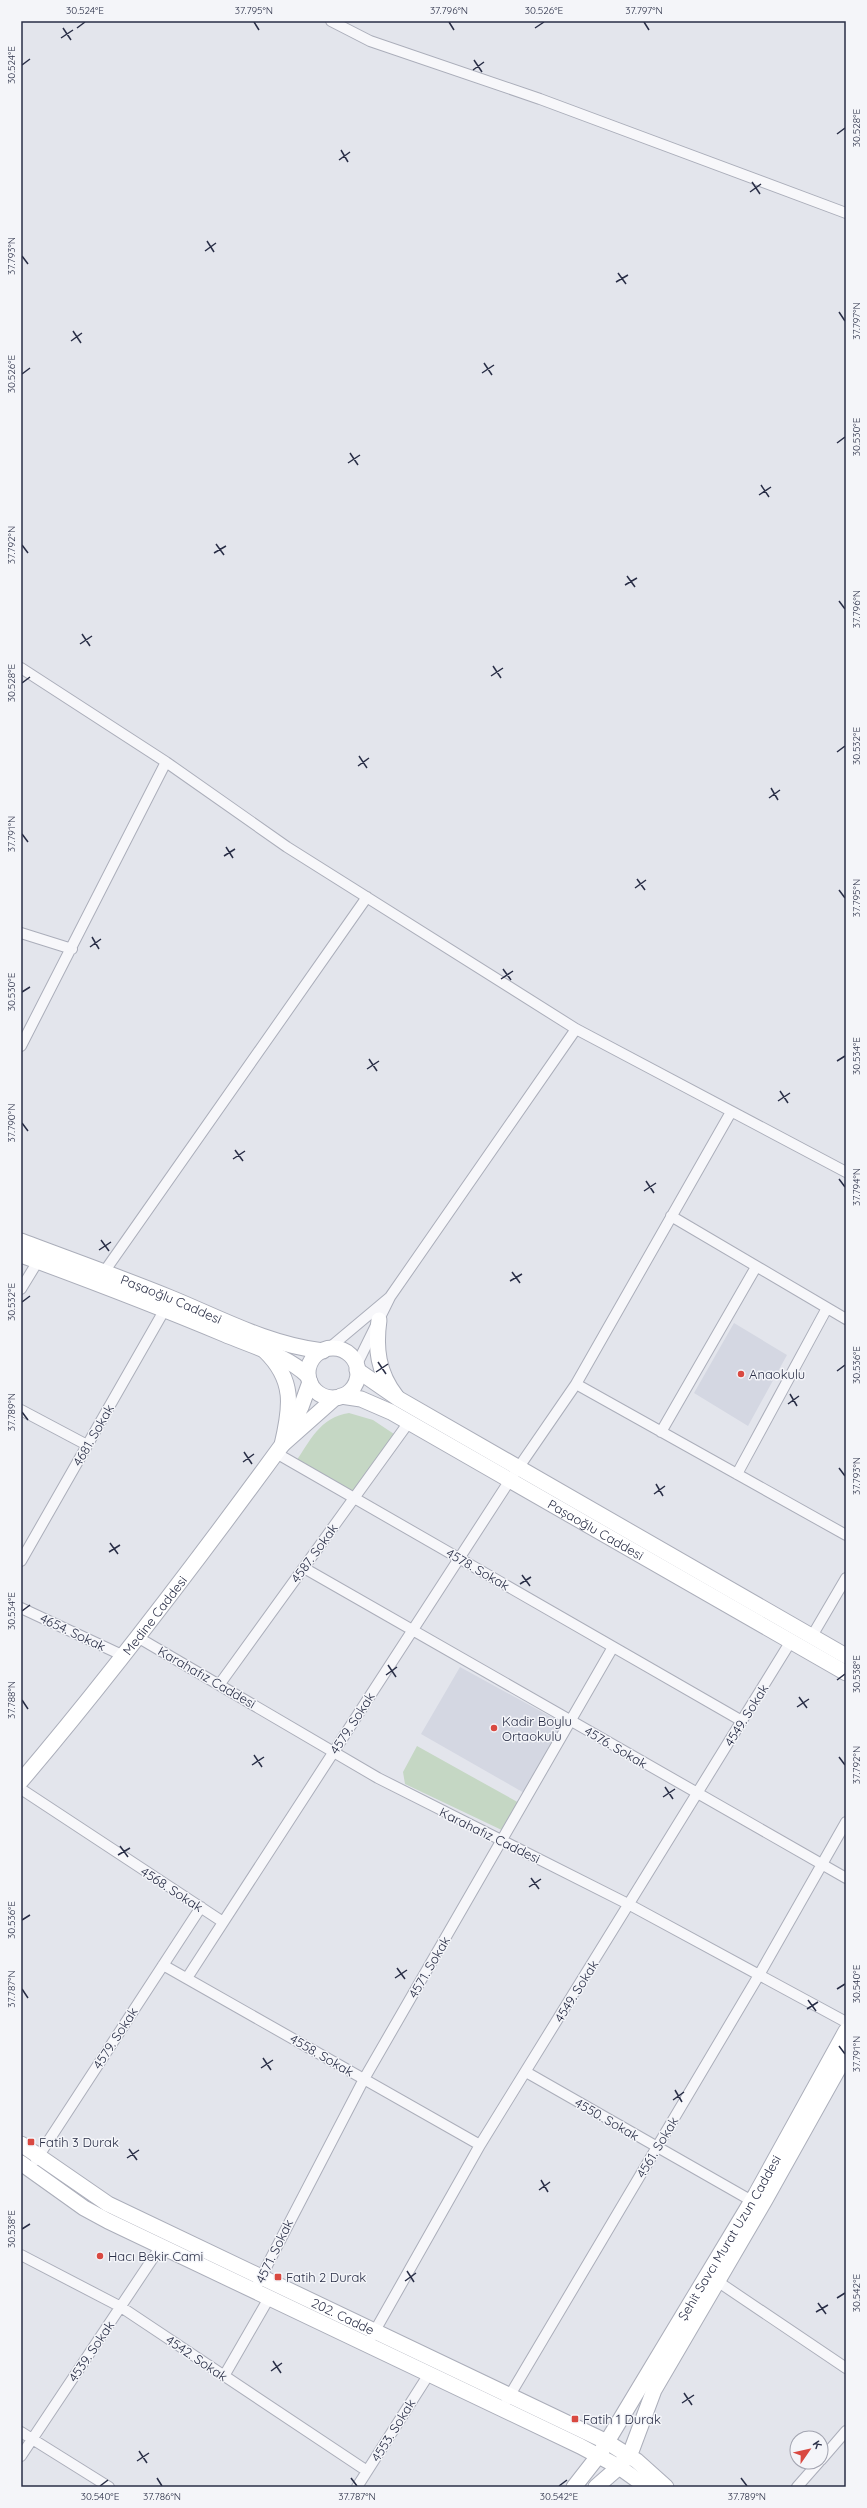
<svg xmlns="http://www.w3.org/2000/svg" width="867" height="2508" font-family="Quicksand,sans-serif">
  <style>
    .built { fill: #d4d7e2 }
    .green { fill: #c5d7c4 }
    .lines { fill: none; stroke-linecap: round; stroke-linejoin: round }
    .street-casing { stroke: #abaeba; stroke-width: 12 }
    .secondary-casing { stroke: #abaeba; stroke-width: 17 }
    .street { stroke: #f7f7fa; stroke-width: 10 }
    .secondary { stroke: #fff; stroke-width: 15 }
    .ticks { fill: none; stroke: #292e46; stroke-width: 1.5 }
    .poi-dot { fill: #d94941; stroke: #f4f5f9; stroke-width: 1.5 }
    .labels { text-anchor: middle; dominant-baseline: central; stroke-width: 3; stroke-linejoin: round; paint-order: stroke }
    .street-label { font-size: 13px; fill: #292e46; stroke: #f4f5f9 }
    .poi-label { font-size: 13px; fill: #292e46; stroke: #f4f5f9; text-anchor: start }
    .neatline { fill: none; stroke: #292e46; stroke-width: 1.5 }
    .ticks-label { font-size: 10px; text-anchor: middle; fill: #292e46 }
  </style>
  <rect width="100%" height="100%" fill="#e3e5ec"/>
  <path class="built" d="M734 1323 787 1355 748 1426 694 1393Z
    M460 1667 562 1723 564 1732 526 1794 421 1734Z"/>
  <path class="green" d="M349 1413 373 1420 394 1434 352 1494 295 1463C310 1441 320 1417 349 1413Z
    M417 1746 521 1804 508 1833 405 1784 403 1772Z"/>
  <g class="lines">
    <g class="street-casing">
      <path id="street" d="M331 21 370 41 540 99 846 213
        M21 668 166 762 287 847 576 1029 846 1172
        M21 933 72 949
        M21 1046 166 762
        M671 1216 846 1319
        M104 1272 367 897
        M21 1289 38 1261
        M390 1297 576 1029
        M328 1349 390 1297 356 1366
        M576 1384 846 1535
        M21 1410 87 1445
        M661 1432 756 1267
        M276 1453 742 1721
        M737 1474 827 1308
        M21 1561 165 1309
        M304 1568 846 1878
        M21 1608 124 1656
        M812 1636 846 1578
        M139 1638 378 1778 630 1905 846 2022
        M219 1685 409 1422
        M21 1789 223 1922
        M163 1965 480 2145
        M187 1978 510 1480 576 1384 731 1112
        M526 2072 752 2201
        M36 2160 201 1907
        M21 2255 121 2307 367 2471
        M717 2281 846 2368
        M258 2283 364 2079 613 1647
        M372 2336 480 2145 791 1641
        M224 2376 269 2298
        M507 2400 759 1975 846 1822
        M21 2432 109 2487
        M21 2456 161 2246
        M821 2460 846 2431
        M357 2487 429 2374
        M797 2487 819 2462"/>
    </g>
    <g class="secondary-casing">
      <g id="secondary">
        <path id="s1" d="M21 1241C71 1260 122 1278 171 1298 220 1318 269 1345 323 1351"/>
        <path d="M21 1255C89 1280 157 1306 224 1334 252 1346 286 1355 308 1376"/>
        <path d="M379 1320C375 1348 378 1373 396 1396"/>
        <circle cx="333" cy="1373" r="25"/>
        <path d="M357 1370 399 1399 846 1656"/>
        <path d="M310 1382 301 1407 282 1445 335 1398"/>
        <path id="s2" d="M341 1396 361 1399 391 1412 846 1673"/>
        <path id="s3" d="M21 1781C113 1673 198 1560 282 1445 291 1407 295 1380 265 1351"/>
        <path id="s4" d="M21 2144 108 2204 607 2442 637 2461 666 2487"/>
        <path d="M21 2163 84 2208 108 2221 580 2446 619 2467 647 2487"/>
        <path id="s5" d="M574 2487 599 2455 756 2194 846 2031"/>
        <path d="M596 2487 619 2467 632 2449 654 2390 765 2200 846 2055"/>
      </g>
    </g>
    <use href="#street" class="street"/>
    <use href="#secondary" class="secondary"/>
  </g>
  <path class="ticks" d="M254 22 259 30M449 22 454 30M644 22 649 30M63 28 71 40M77 28 85 22M535 28 544 22M61 38 73 30M474 60 482 72M22 65 30 59M473 70 484 62M837 134 845 128M341 150 348 162M339 160 350 152M752 182 760 194M750 192 761 184M207 241 214 252M205 251 216 243M22 256 28 264M618 273 626 284M616 282 628 275M839 312 845 321M73 331 81 343M71 341 82 333M484 363 492 375M482 373 494 365M22 374 30 368M837 443 845 437M350 453 358 465M348 463 360 455M761 485 769 497M759 495 771 487M216 544 224 555M22 545 28 553M214 553 226 546M627 576 635 587M625 585 637 578M839 601 845 609M82 634 90 646M80 644 92 636M493 666 501 678M491 676 503 668M22 683 30 677M837 752 845 746M359 756 367 768M358 766 369 758M771 788 778 800M769 798 780 790M22 834 28 842M226 847 233 858M224 856 235 849M637 879 645 890M635 888 646 880M839 890 845 898M92 937 99 949M90 947 101 939M503 969 511 980M501 979 513 971M22 992 30 987M369 1059 377 1071M837 1061 845 1056M367 1069 379 1061M780 1091 788 1103M778 1101 790 1093M22 1123 28 1131M235 1150 243 1161M233 1159 245 1151M839 1179 845 1187M646 1181 654 1193M644 1191 656 1183M101 1240 109 1251M99 1250 111 1242M512 1272 520 1283M510 1281 522 1274M22 1302 30 1296M378 1362 386 1374M837 1371 845 1365M376 1372 388 1364M790 1394 797 1406M788 1404 799 1396M22 1412 28 1420M244 1452 252 1464M243 1462 254 1454M839 1468 845 1476M656 1484 663 1496M654 1494 665 1486M110 1543 118 1554M109 1552 120 1545M522 1575 530 1586M520 1584 531 1577M22 1611 30 1605M388 1665 396 1677M386 1675 397 1667M837 1680 845 1674M799 1697 807 1708M22 1700 28 1709M797 1707 809 1699M254 1755 262 1767M839 1757 845 1765M252 1765 264 1757M665 1787 673 1799M663 1797 675 1789M120 1846 128 1857M118 1855 130 1848M531 1878 539 1889M529 1887 541 1879M22 1920 30 1915M397 1968 405 1979M395 1978 407 1970M22 1989 28 1998M837 1989 845 1984M808 2000 816 2011M807 2009 818 2002M839 2046 845 2054M263 2058 271 2070M261 2068 273 2060M675 2090 682 2102M673 2100 684 2092M129 2149 137 2160M127 2158 139 2150M541 2180 548 2192M539 2190 550 2182M22 2229 30 2224M407 2271 414 2282M405 2281 416 2273M837 2298 845 2293M818 2303 826 2314M816 2312 828 2305M273 2361 281 2373M271 2371 282 2363M684 2393 692 2405M682 2403 694 2395M139 2451 147 2463M137 2461 149 2453M157 2478 162 2486M351 2478 357 2486M741 2478 747 2486M100 2486 108 2480M559 2486 567 2480"/>
  <g class="poi-dot">
    <circle cx="741" cy="1374" r="4"/>
    <circle cx="494" cy="1728" r="4"/>
    <rect x="27" y="2138" width="8" height="8" rx="2"/>
    <circle cx="100" cy="2256" r="4"/>
    <rect x="274" y="2273" width="8" height="8" rx="2"/>
    <rect x="571" y="2415" width="8" height="8" rx="2"/>
  </g>
  <g class="labels">
    <g class="street-label">
      <text stroke="none"><textPath href="#s1" startOffset="161">Paşaoğlu Caddesi</textPath></text>
      <text transform="translate(93 1435) rotate(-60)">4681. Sokak</text>
      <text stroke="none"><textPath href="#s2" startOffset="289">Paşaoğlu Caddesi</textPath></text>
      <text transform="translate(314 1553) rotate(-54)">4587. Sokak</text>
      <text transform="translate(478 1569) rotate(30)">4578. Sokak</text>
      <text stroke="none"><textPath href="#s3" startOffset="213">Medine Caddesi</textPath></text>
      <text transform="translate(73 1632) rotate(25)">4654. Sokak</text>
      <text transform="translate(207 1677) rotate(30)">Karahafız Caddesi</text>
      <text transform="translate(746 1715) rotate(-58)">4549. Sokak</text>
      <text transform="translate(352 1723) rotate(-57)">4579. Sokak</text>
      <text transform="translate(616 1747) rotate(30)">4576. Sokak</text>
      <text transform="translate(490 1835) rotate(26)">Karahafız Caddesi</text>
      <text transform="translate(172 1889) rotate(33)">4568. Sokak</text>
      <text transform="translate(429 1967) rotate(-60)">4571. Sokak</text>
      <text transform="translate(576 1991) rotate(-58)">4549. Sokak</text>
      <text transform="translate(115 2038) rotate(-57)">4579. Sokak</text>
      <text transform="translate(322 2055) rotate(30)">4558. Sokak</text>
      <text transform="translate(607 2119) rotate(30)">4550. Sokak</text>
      <text transform="translate(657 2147) rotate(-59)">4561. Sokak</text>
      <text stroke="none"><textPath href="#s5" startOffset="294">Şehit Savcı Murat Uzun Caddesi</textPath></text>
      <text transform="translate(274 2251) rotate(-64)">4571. Sokak</text>
      <text stroke="none"><textPath href="#s4" startOffset="366">202. Cadde</textPath></text>
      <text transform="translate(91 2351) rotate(-56)">4539. Sokak</text>
      <text transform="translate(197 2358) rotate(34)">4542. Sokak</text>
      <text transform="translate(393 2430) rotate(-58)">4553. Sokak</text>
    </g>
    <g class="poi-label">
      <text x="749" y="1374">Anaokulu</text>
      <text x="502" y="1721">Kadir Boylu<tspan x="502" dy="15">Ortaokulu</tspan></text>
      <text x="39" y="2142">Fatih 3 Durak</text>
      <text x="108" y="2256">Hacı Bekir Cami</text>
      <text x="286" y="2277">Fatih 2 Durak</text>
      <text x="583" y="2419">Fatih 1 Durak</text>
    </g>
  </g>
  <rect width="867" height="2508" fill="none" stroke="#f4f5f9" stroke-width="44"/>
  <g transform="translate(809 2450) rotate(56)"><circle r="19" fill="#f4f5f9" stroke="#a3a5b1"/>
  <path d="M0-3L7 15L0 10L-7 15Z" fill="#d94941"/>
  <text y="-6" font-size="11" font-weight="bold" text-anchor="middle" fill="#292e46">K</text>
  </g>
  <rect x="22" y="22" width="823" height="2464" class="neatline"/>
  <g class="ticks-label">
    <text x="85" y="14">30.524°E</text>
    <text x="254" y="14">37.795°N</text>
    <text x="449" y="14">37.796°N</text>
    <text x="544" y="14">30.526°E</text>
    <text x="644" y="14">37.797°N</text>
    <text transform="translate(11 65) rotate(-90)" y="4">30.524°E</text>
    <text transform="translate(856 128) rotate(-90)" y="4">30.528°E</text>
    <text transform="translate(11 256) rotate(-90)" y="4">37.793°N</text>
    <text transform="translate(856 321) rotate(-90)" y="4">37.797°N</text>
    <text transform="translate(11 374) rotate(-90)" y="4">30.526°E</text>
    <text transform="translate(856 437) rotate(-90)" y="4">30.530°E</text>
    <text transform="translate(11 545) rotate(-90)" y="4">37.792°N</text>
    <text transform="translate(856 609) rotate(-90)" y="4">37.796°N</text>
    <text transform="translate(11 683) rotate(-90)" y="4">30.528°E</text>
    <text transform="translate(856 746) rotate(-90)" y="4">30.532°E</text>
    <text transform="translate(11 834) rotate(-90)" y="4">37.791°N</text>
    <text transform="translate(856 898) rotate(-90)" y="4">37.795°N</text>
    <text transform="translate(11 992) rotate(-90)" y="4">30.530°E</text>
    <text transform="translate(856 1056) rotate(-90)" y="4">30.534°E</text>
    <text transform="translate(11 1123) rotate(-90)" y="4">37.790°N</text>
    <text transform="translate(856 1187) rotate(-90)" y="4">37.794°N</text>
    <text transform="translate(11 1302) rotate(-90)" y="4">30.532°E</text>
    <text transform="translate(856 1365) rotate(-90)" y="4">30.536°E</text>
    <text transform="translate(11 1412) rotate(-90)" y="4">37.789°N</text>
    <text transform="translate(856 1476) rotate(-90)" y="4">37.793°N</text>
    <text transform="translate(11 1611) rotate(-90)" y="4">30.534°E</text>
    <text transform="translate(856 1674) rotate(-90)" y="4">30.538°E</text>
    <text transform="translate(11 1700) rotate(-90)" y="4">37.788°N</text>
    <text transform="translate(856 1765) rotate(-90)" y="4">37.792°N</text>
    <text transform="translate(11 1920) rotate(-90)" y="4">30.536°E</text>
    <text transform="translate(856 1984) rotate(-90)" y="4">30.540°E</text>
    <text transform="translate(11 1989) rotate(-90)" y="4">37.787°N</text>
    <text transform="translate(856 2054) rotate(-90)" y="4">37.791°N</text>
    <text transform="translate(11 2229) rotate(-90)" y="4">30.538°E</text>
    <text transform="translate(856 2293) rotate(-90)" y="4">30.542°E</text>
    <text x="100" y="2500">30.540°E</text>
    <text x="162" y="2500">37.786°N</text>
    <text x="357" y="2500">37.787°N</text>
    <text x="559" y="2500">30.542°E</text>
    <text x="747" y="2500">37.789°N</text>
  </g>
</svg>
